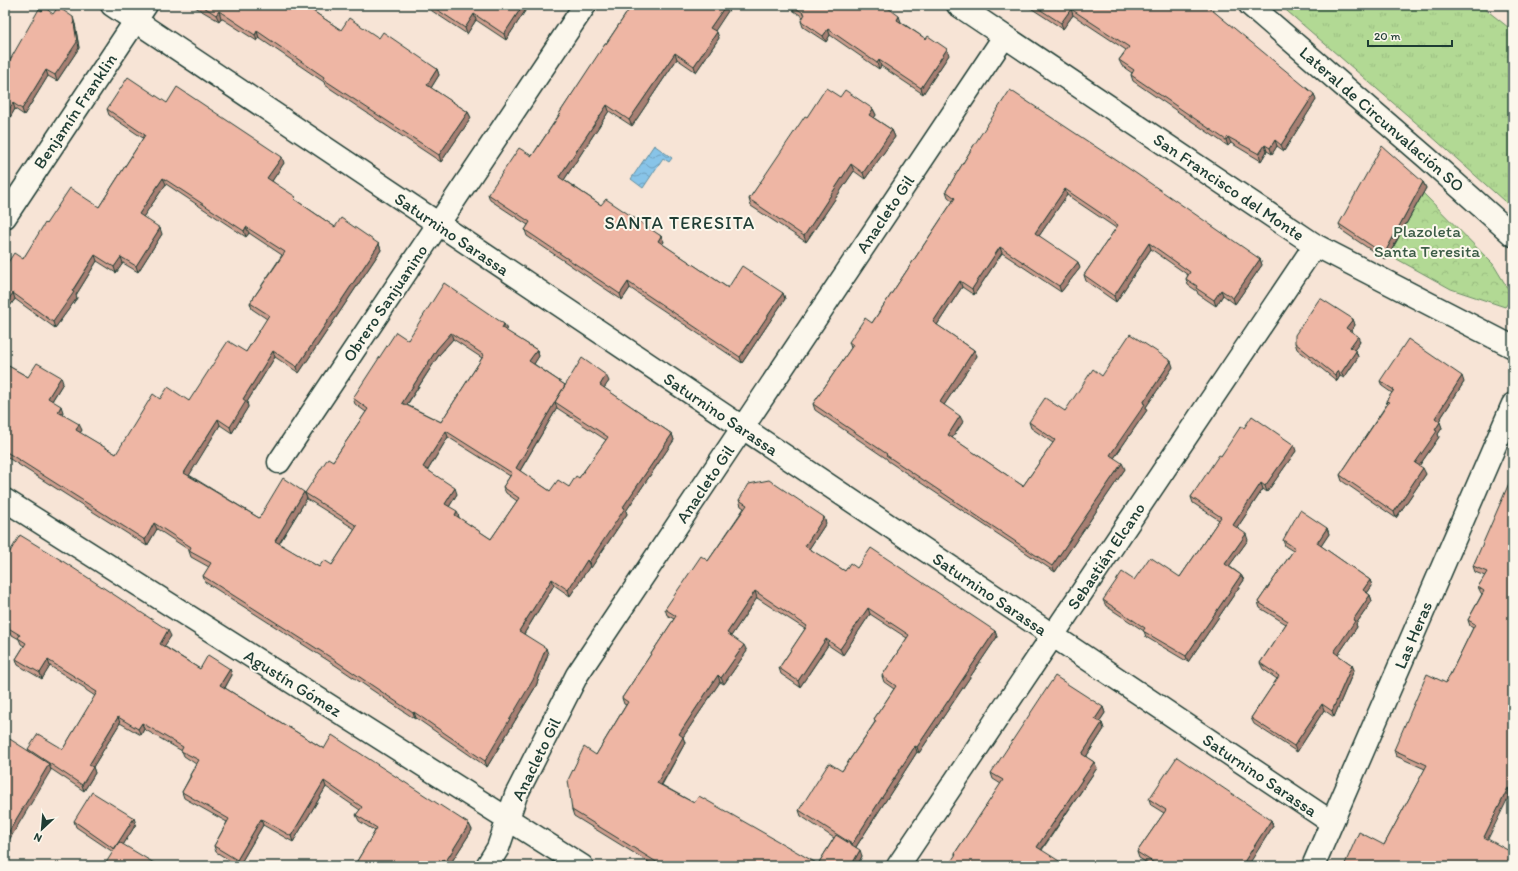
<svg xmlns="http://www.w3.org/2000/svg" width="1518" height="871" font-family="Itim,sans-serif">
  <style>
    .grass { fill: url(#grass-tufts); stroke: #688b64 }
    .forest { fill: url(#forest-crowns); stroke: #688b64 }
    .water { fill: url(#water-waves); stroke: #5e8ea0 }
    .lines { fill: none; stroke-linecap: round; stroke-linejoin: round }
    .minor-casing { stroke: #1f3d34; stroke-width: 25 }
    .tertiary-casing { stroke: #1f3d34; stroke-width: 25 }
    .minor { stroke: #fbf7ec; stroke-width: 22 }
    .tertiary { stroke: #fbf7ec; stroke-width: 22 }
    .wall { fill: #cd9d8d; stroke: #1f3d34; fill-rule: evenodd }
    .shaded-wall { fill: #a77f73; stroke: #1f3d34 }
    .building { fill: #eeb6a4; stroke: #1f3d34; fill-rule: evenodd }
    .labels { text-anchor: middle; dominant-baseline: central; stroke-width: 4; stroke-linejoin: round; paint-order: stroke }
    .street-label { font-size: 17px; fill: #1f3d34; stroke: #fbf7ec }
    .park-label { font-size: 17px; fill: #3c5c47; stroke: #fbf7ec }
    .neighbourhood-label { font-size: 18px; letter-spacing: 1px; fill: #1f3d34; stroke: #fbf7ec }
  </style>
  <defs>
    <pattern id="grass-tufts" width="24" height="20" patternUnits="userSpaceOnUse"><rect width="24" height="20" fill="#b2d994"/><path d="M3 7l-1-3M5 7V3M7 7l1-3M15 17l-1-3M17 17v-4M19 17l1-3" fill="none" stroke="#99bb80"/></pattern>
    <pattern id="forest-crowns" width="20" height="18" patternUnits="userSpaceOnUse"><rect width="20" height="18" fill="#b2d994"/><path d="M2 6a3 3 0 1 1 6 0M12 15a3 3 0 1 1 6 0" fill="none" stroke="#99bb80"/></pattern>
    <pattern id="water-waves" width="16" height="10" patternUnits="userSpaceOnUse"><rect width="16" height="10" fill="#88c4e8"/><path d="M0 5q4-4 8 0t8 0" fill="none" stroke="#6fa0bd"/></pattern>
  </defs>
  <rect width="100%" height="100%" fill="#f7e4d6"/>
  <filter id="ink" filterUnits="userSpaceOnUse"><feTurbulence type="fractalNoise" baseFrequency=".025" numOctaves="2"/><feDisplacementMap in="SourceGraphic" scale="8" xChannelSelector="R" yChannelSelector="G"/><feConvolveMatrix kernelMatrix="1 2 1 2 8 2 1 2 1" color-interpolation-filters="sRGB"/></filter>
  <g filter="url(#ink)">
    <path class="grass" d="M1280 5H1480L1513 31V209L1429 134Z"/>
    <path class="forest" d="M1420 190 1493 264 1513 297 1505 307 1451 289 1386 253Z"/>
    <path class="water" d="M654 145 672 158 669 162 663 158 643 188 631 179Z"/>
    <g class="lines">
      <g class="minor-casing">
        <path id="minor" d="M112 5 1331 822
          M958 5 1315 245 1513 347
          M5 217 146 5
          M279 462 585 5
          M5 500 582 866
          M487 866 498 848 516 795 577 675 1004 37
          M898 866 1315 245
          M1313 866 1513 404"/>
      </g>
      <g class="tertiary-casing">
        <path id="tertiary" d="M1250 5 1427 158 1513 235"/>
      </g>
      <use href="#minor" class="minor"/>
      <use href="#tertiary" class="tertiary"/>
    </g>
    <path class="wall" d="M195 5H304L341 30 379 38 437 69 439 75 431 88 468 112 471 118 441 162 325 85 324 82 259 38 257 41 221 18 219 21 195 7Z
      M423 5H529L506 40 476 20 467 34Z
      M632 5H732L715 30 719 38 696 72 677 59 632 126 609 111 564 180 601 205 661 236 664 242 662 244 728 288 783 293 785 299 742 363 630 288 622 300 527 236 525 230 528 225 490 200 488 194 532 156 559 115V114Z
      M785 5H884L901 22 949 55 923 94 881 66 879 69 830 35 826 42 803 27 801 21 803 17Z
      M1026 5H1206L1316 100 1284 151 1277 146 1272 154 1267 151 1261 161 1231 143 1228 146 1133 81 1131 75 1132 73 1122 66 1119 60 1126 50 1073 15 1063 29Z
      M53 14 75 24 79 48 57 81 48 76 24 115 15 109 5 126 8 73 6 67Z
      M840 97 873 109 876 115 874 118 892 130 895 137 865 179 854 171 806 242 751 206 749 199 807 117Z
      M167 103 284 163 272 181 297 201 335 227 379 244 381 250 299 373 275 357 247 402 248 407 232 433 220 425 189 475 259 518 307 498 279 544 319 567 332 565 355 529 307 499 305 493 333 461 366 412 355 404 353 398 408 340 504 324 507 330 506 331 537 350 539 356 534 364 565 385 609 381 604 388 672 434 674 440 626 511 627 514 591 568 590 566 570 596 554 585 524 634 548 654 536 686 487 767 416 718 415 719 332 663 205 582 203 576 209 567 191 557 189 551V550L157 529 147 546 5 456V364L28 377 63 383 52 401 63 412 62 414 82 430 80 433 116 454 160 399 189 401 246 352 267 319 252 309 250 303 282 255 249 233 246 237 166 184 143 217 162 234 138 272 123 263 116 273 97 261 76 295 77 298 55 328 15 299 5 313 23 259 46 224 99 207 143 138 109 115 107 109ZM453 339 482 358 441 422 407 405 439 355ZM557 408 606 440 579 478 569 487 550 491 520 471ZM448 437 510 476 503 487 506 493 517 501 491 539 459 518V517L449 507 457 494 428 470Z
      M974 145 1260 259 1262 265 1235 304 1223 295 1216 306 1198 294 1197 291 1188 285 1186 279 1188 275 1151 249 1116 302 1086 281 1084 275 1116 228 1067 195 1039 236 1080 268 1061 292 1002 253 974 295 962 287 937 325 974 350 977 356 944 405 963 422 952 438 1023 486 1053 443 1031 428 1029 422 1065 411 1102 376 1173 367 1146 407 1147 410 1114 458 1125 469 1055 572 888 461 887 459 815 410 813 404 851 348 849 342 872 323 953 201 948 197 946 191Z
      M1423 182 1426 188 1386 260 1341 230 1339 224Z
      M1353 319 1355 325 1351 331 1360 342 1354 350 1356 351 1358 357 1344 378 1340 376 1337 381 1297 349 1295 343Z
      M1380 381 1464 382 1439 421 1442 428 1438 434 1439 437 1419 466 1426 474 1396 518 1342 481 1340 475 1387 404 1386 401 1392 393 1382 386Z
      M1244 428 1296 451 1267 492 1263 489 1237 528 1248 540 1229 566 1241 575 1244 580 1188 662 1146 637 1144 631 1106 606 1103 600 1134 580 1180 577 1219 520 1193 503 1191 497 1221 456Z
      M1513 483V796L1510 794 1384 845 1425 769 1396 756 1394 750 1446 683 1473 628 1470 626 1468 620 1482 594 1481 593 1478 587 1485 576 1475 572 1473 566Z
      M739 500 826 523 809 549 845 571 857 568 995 631 997 637 919 753 917 752 856 847 862 856 857 866H655L574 816 572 810 596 755 626 705 624 704 622 698 674 619 667 615 665 609 708 561 744 508 741 506ZM757 598 805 629 779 668 781 674 800 687 828 645 843 655 870 614 907 638 882 676 884 682 894 689 874 719 875 722 842 771 799 810 801 816 834 838 818 864 694 803 662 785 685 743 683 737 720 682 724 684 747 651 731 636Z
      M1327 528 1329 534 1321 546 1370 580 1372 586 1367 593 1370 595 1372 601 1356 624 1357 627 1338 655 1352 665 1354 670 1334 717 1324 710 1297 752 1254 724 1251 718 1277 679 1263 669 1260 663 1286 624 1260 608 1258 602 1293 551 1285 546 1283 540Z
      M5 560 171 636 164 646 200 669H230L232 675 225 688 324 749 469 824 472 830 449 866 445 865V866H354L375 831 359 821 356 815 360 810 326 787 293 842 263 825 239 866 216 852 214 846 227 822 184 798 182 792 190 777V775L196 764 184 756 182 751 144 729 141 735 120 723 93 767 95 773 84 791 51 769V770L29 751 28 749H63L95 696 86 690 85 688 50 666 42 679 18 665 16 659 24 646 21 644 19 639 5 631Z
      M1103 707 1105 713 1099 722 1102 723 1104 729 1086 757 1094 762 1097 768 1042 850 955 855V853L1001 784 993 779 991 773Z
      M1149 799 1271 820 1273 826 1248 865 1250 866H1152L1139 858 1137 852 1164 813 1151 805Z
      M74 821 136 824 123 845 113 852 76 827Z"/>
    <path class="shaded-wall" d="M523 5H529L506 40 504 34Z
      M726 5H732L713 34 710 28Z
      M1071 9 1073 15 1063 29 1061 23Z
      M219 11 221 18 219 21 216 15Z
      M474 14 476 20 467 34 465 28Z
      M899 16 901 22 899 26 897 20Z
      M73 17 75 24 79 48 57 81 55 75Z
      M828 29 830 35 826 42 823 36Z
      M257 31 259 38 257 41 255 35Z
      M717 32 719 38 696 72 694 66Z
      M947 49 949 55 923 94 921 88Z
      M675 53 677 59 632 126 629 120Z
      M879 60 881 66 879 69 877 63Z
      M437 69 439 75 429 91 427 85Z
      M46 70 48 76 24 115 22 109Z
      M1314 94 1316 100 1284 151 1281 145Z
      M13 103 15 109 5 126V116Z
      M607 105 609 111 562 183 559 177Z
      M873 109 876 115 872 121 869 115Z
      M468 112 471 118 441 162 439 155Z
      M892 130 895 137 865 179 863 173Z
      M1228 137 1231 143 1228 146 1226 140Z
      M1275 140 1277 146 1272 154 1270 148Z
      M1265 145 1267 151 1261 161 1259 154Z
      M282 157 284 163 270 184 267 178Z
      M851 164 854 171 806 242 804 236Z
      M163 178 166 184 141 220 139 214Z
      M1423 182 1426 188 1386 260 1384 254Z
      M1065 189 1067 195 1037 239 1035 233Z
      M246 227 249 233 246 237 244 231Z
      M160 228 162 234 138 272 136 266Z
      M661 236 664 242 660 247 658 241Z
      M1149 243 1151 249 1116 302 1114 296Z
      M379 244 381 250 299 373 297 367Z
      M1000 247 1002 253 974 295 972 289Z
      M95 255 97 261 76 295 77 298 55 328 53 322Z
      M121 257 123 263 116 273 114 267Z
      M1260 259 1262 265 1235 304 1233 298Z
      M1078 262 1080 268 1061 292 1059 286Z
      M960 281 962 287 935 328 933 322Z
      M628 282 630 288 622 300 620 294Z
      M1221 290 1223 295 1216 306 1214 300Z
      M13 293 15 299 5 313V304Z
      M783 293 785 299 742 363 740 357Z
      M1353 319 1355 325 1349 334 1346 328Z
      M504 324 507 330 504 334 502 328Z
      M451 333 453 339 439 355 404 409 402 403 437 349Z
      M1358 336 1360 342 1352 353 1350 347Z
      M537 350 539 356 532 367 529 361Z
      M974 350 977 356 942 408 940 402Z
      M273 351 275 357 247 402 248 407 232 433 230 427 243 399Z
      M1356 351 1358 357 1344 378 1341 373Z
      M1171 361 1173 367 1146 407 1147 410 1112 461 1110 455 1143 403Z
      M1338 370 1340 376 1337 381 1335 375Z
      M606 375 609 381 602 391 600 385Z
      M1462 376 1464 382 1437 424 1435 418Z
      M61 377 63 383 50 404 48 398Z
      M555 402 557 408 518 474 516 468Z
      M61 406 63 412 60 418 58 412Z
      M960 416 963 422 950 441 948 435Z
      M218 419 220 425 187 479 184 473Z
      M1440 422 1442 428 1438 434 1439 437 1417 469 1415 463Z
      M79 424 82 430 78 436 76 430Z
      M446 431 448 437 426 473 423 467Z
      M672 434 674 440 626 511 627 514 591 568 589 562 623 507Z
      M1294 445 1296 451 1267 492 1265 486Z
      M1122 463 1125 469 1055 572 1052 566Z
      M1423 468 1426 474 1396 518 1394 512Z
      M1261 483 1263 489 1235 531 1233 525Z
      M455 488 457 494 447 510 445 504Z
      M304 492 307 498 277 547 275 541Z
      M457 511 459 517 457 521 455 515Z
      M824 517 826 523 807 552 805 546Z
      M154 523 157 529 147 546 145 540Z
      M1327 528 1329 534 1319 549 1317 543Z
      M1246 534 1248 540 1227 569 1225 564Z
      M587 560 590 566 570 596 568 590Z
      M1241 575 1244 580 1188 662 1186 656Z
      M552 579 554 585 522 637 519 631Z
      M1370 580 1372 586 1365 596 1363 590Z
      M755 591 757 598 729 639 727 633Z
      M1370 595 1372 601 1356 624 1357 627 1336 658 1334 652 1353 620Z
      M868 608 870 614 843 655 840 649Z
      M168 630 171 636 162 650 160 644Z
      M995 631 997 637 919 753 917 747Z
      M826 639 828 645 800 687 798 681Z
      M744 645 747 651 724 684 721 678Z
      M546 648 548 654 536 686 487 767 485 761Z
      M48 660 50 666 42 679 40 673Z
      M1352 665 1354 670 1334 717 1332 711Z
      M230 669 232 675 223 691 220 685Z
      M718 675 720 682 683 737 685 743 659 789 657 783 679 734Z
      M1322 704 1324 710 1297 752 1294 746Z
      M1103 707 1105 713 1097 725 1095 719Z
      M414 712 416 718 415 719 413 713Z
      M118 717 120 723 93 767 95 773 84 791 82 785 89 765Z
      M142 723 144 729 141 735 138 729Z
      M1102 723 1104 729 1084 760 1082 754Z
      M915 746 917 752 854 850 852 844Z
      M1094 762 1097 768 1039 853 1037 847Z
      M49 764 51 770 5 847V838Z
      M324 781 326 787 293 842 291 836Z
      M1508 788 1510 794 1486 843 1484 837Z
      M134 818 136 824 117 855 114 849Z
      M261 819 263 825 239 866 237 860Z
      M1271 820 1273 826 1248 866 1244 862Z
      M469 824 472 830 449 866H448L446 861Z
      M860 850 862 856 857 866H851Z
      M443 859 445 866H439Z"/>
    <path class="building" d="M201 5H304L341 30 349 18 379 38 383 32 437 69 427 85 468 112 439 155 323 79 324 77 257 31 255 35 219 11 216 15Z
      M430 5H523L504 34 474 14 465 28Z
      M632 5H726L710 28 717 32 694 66 675 53 629 120 607 105 559 177 601 205 606 199 661 236 658 241 728 288 742 266 783 293 740 357 628 282 620 294 525 230 530 222 488 194 519 148 532 156 560 114H559L605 44H606Z
      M791 5H884L899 16 897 20 926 39 928 36 947 49 921 88 879 60 877 63 828 29 823 36 801 21 805 14Z
      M1033 5H1206L1314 94 1281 145 1275 140 1270 148 1265 145 1259 154 1228 137 1226 140 1131 75 1134 70 1119 60 1129 47 1071 9 1061 23Z
      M44 7 53 14 58 7 73 17 77 42 55 75 46 70 22 109 13 103 5 116V78L10 70 6 67 39 9 42 11Z
      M128 77 167 103 177 87 282 157 267 178 296 197 294 199 335 227 341 218 379 244 297 367 273 351 243 399 246 401 230 427 218 419 184 473 259 518 283 478 304 492 275 541 319 567 324 560 332 565 357 526 305 493 328 458 333 461 368 409 353 398 396 332 408 340 444 283 504 324 502 328 537 350 529 361 565 385 516 468 550 491 558 480 569 487 576 476 579 478 608 437 555 402 582 358 606 375 600 385 672 434 623 507 625 508 589 562 587 560 568 590 552 579 519 631 546 648 533 680 485 761 414 712 413 713 330 657 203 576 211 563 189 551 191 547 154 523 145 540 5 451V364L28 377 37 363 61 377 48 398 61 406 58 412 79 424 76 430 116 454 153 394 160 399 168 387 189 401 228 341 246 352 269 315 250 303 285 252 246 227 244 231 163 178 139 214 160 228 136 266 121 257 114 267 95 255 72 291 74 292 53 322 13 293 5 304V267L14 253 23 259 45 223 46 224 70 188 99 207 145 135 107 109ZM451 333 484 355 441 422 402 403 437 349ZM446 431 512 473 503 487 519 498 491 539 455 515 457 511 445 504 455 488 423 467Z
      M826 88 840 97 845 90 873 109 869 115 892 130 863 173 851 164 804 236 749 199 805 116 807 117Z
      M1010 90 1134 172 1260 259 1233 298 1221 290 1214 300 1196 288 1197 286 1186 279 1190 272 1149 243 1114 296 1084 275 1118 225 1065 189 1035 233 1078 262 1059 286 1000 247 972 289 960 281 933 322 974 350 940 402 960 416 948 435 1023 486 1055 440 1029 422 1045 398 1065 411 1093 369 1102 376 1130 334 1171 361 1143 403 1145 404 1110 455 1122 463 1052 566 886 455 887 454 813 404 853 345 849 342 865 318 872 323 955 198 946 191 974 145Z
      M1382 146 1423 182 1384 254 1339 224Z
      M1320 298 1353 319 1346 328 1358 336 1350 347 1356 351 1341 373 1338 370 1335 375 1295 343V335Z
      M1408 339 1462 376 1435 418 1440 422 1435 430 1437 431 1415 463 1423 468 1394 512 1340 475 1389 402 1386 401 1394 390 1380 381Z
      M1252 416 1294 445 1265 486 1261 483 1233 525 1246 534 1225 564 1241 575 1186 656 1143 631 1145 628 1103 600 1122 572 1134 580 1150 557 1180 577 1221 517 1191 497 1219 455 1221 456 1241 426 1244 428Z
      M769 480 824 517 805 546 845 571 850 563 857 568 871 548 995 631 917 747 915 746 852 844 799 810 829 763 842 771 876 721 874 719 896 686 882 676 909 635 868 608 840 649 826 639 798 681 779 668 807 626 755 591 727 633 744 645 721 678 718 675 679 734 683 737 657 783 694 803 699 796 818 864 836 835 860 850 851 866H663L572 810 568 780 584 747 596 755 628 702 622 698 676 616 665 609 701 556 708 561 747 505 739 500 749 484Z
      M1510 481 1513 483V791L1508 788 1484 837 1513 853V866H1344L1359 832 1384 845 1427 765 1394 750 1427 674 1446 683 1475 624 1468 620 1484 591 1478 587 1487 572 1473 566Z
      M1300 510 1327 528 1317 543 1370 580 1363 590 1370 595 1353 620 1355 621 1334 652 1352 665 1332 711 1322 704 1294 746 1251 718 1279 676 1260 663 1288 621 1258 602 1295 548 1283 540Z
      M20 535 61 560 168 630 160 644 200 669 208 655 230 669 220 685 324 749 332 735 469 824 446 861 443 859 439 866H354L377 828 356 815 362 807 324 781 291 836 261 819 237 860 214 846 229 819 182 792 191 776 190 775 199 760 181 751 183 747 142 723 138 729 118 717 89 765 93 767 82 785 28 749 38 734 63 749 97 692 84 684 85 683 48 660 40 673 16 659 26 643 18 638 20 635 5 626V560Z
      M1055 676 1103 707 1095 719 1102 723 1082 754 1094 762 1037 847 1067 866H948L956 854 955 853 1003 780 991 773Z
      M5 736 49 764 5 838Z
      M1177 757 1271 820 1244 862 1250 866H1159L1137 852 1166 810 1149 799Z
      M92 792 134 818 114 849 74 821Z
      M119 842 159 866H104Z"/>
  </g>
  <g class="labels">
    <g class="street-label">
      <text transform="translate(75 111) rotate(-56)">Benjamín Franklin</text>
      <text transform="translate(1382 119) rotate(41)">Lateral de Circunvalación SO</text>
      <text transform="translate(1229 187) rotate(34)">San Francisco del Monte</text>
      <text transform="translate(885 214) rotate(-56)">Anacleto Gil</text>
      <text transform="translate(452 234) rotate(34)">Saturnino Sarassa</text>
      <text transform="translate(385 303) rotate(-56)">Obrero Sanjuanino</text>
      <text transform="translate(721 414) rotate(34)">Saturnino Sarassa</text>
      <text transform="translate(705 484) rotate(-56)">Anacleto Gil</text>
      <text transform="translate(1106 556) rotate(-56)">Sebastián Elcano</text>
      <text transform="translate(990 594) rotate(34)">Saturnino Sarassa</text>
      <text transform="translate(1413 635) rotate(-67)">Las Heras</text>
      <text transform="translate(293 683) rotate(32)">Agustín Gómez</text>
      <text transform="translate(536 759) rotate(-64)">Anacleto Gil</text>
      <text transform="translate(1260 775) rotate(34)">Saturnino Sarassa</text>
    </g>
    <g class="park-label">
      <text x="1427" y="231">Plazoleta<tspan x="1427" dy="20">Santa Teresita</tspan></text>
    </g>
    <g class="neighbourhood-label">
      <text x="680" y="223">SANTA TERESITA</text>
    </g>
  </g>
  <rect width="1518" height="871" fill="none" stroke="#fbf7ec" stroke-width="20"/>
  <rect x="10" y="10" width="1498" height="851" fill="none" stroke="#1f3d34" stroke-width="1.5" filter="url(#ink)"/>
  <g transform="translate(42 829) rotate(206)" stroke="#fbf7ec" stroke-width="3" paint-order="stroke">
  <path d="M0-3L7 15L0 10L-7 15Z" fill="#1f3d34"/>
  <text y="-6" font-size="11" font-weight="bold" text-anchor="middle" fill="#1f3d34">N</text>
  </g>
  <path d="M1368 40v6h84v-6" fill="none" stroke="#1f3d34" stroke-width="2"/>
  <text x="1374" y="40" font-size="12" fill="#1f3d34" stroke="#fbf7ec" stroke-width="3" paint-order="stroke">20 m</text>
</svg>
